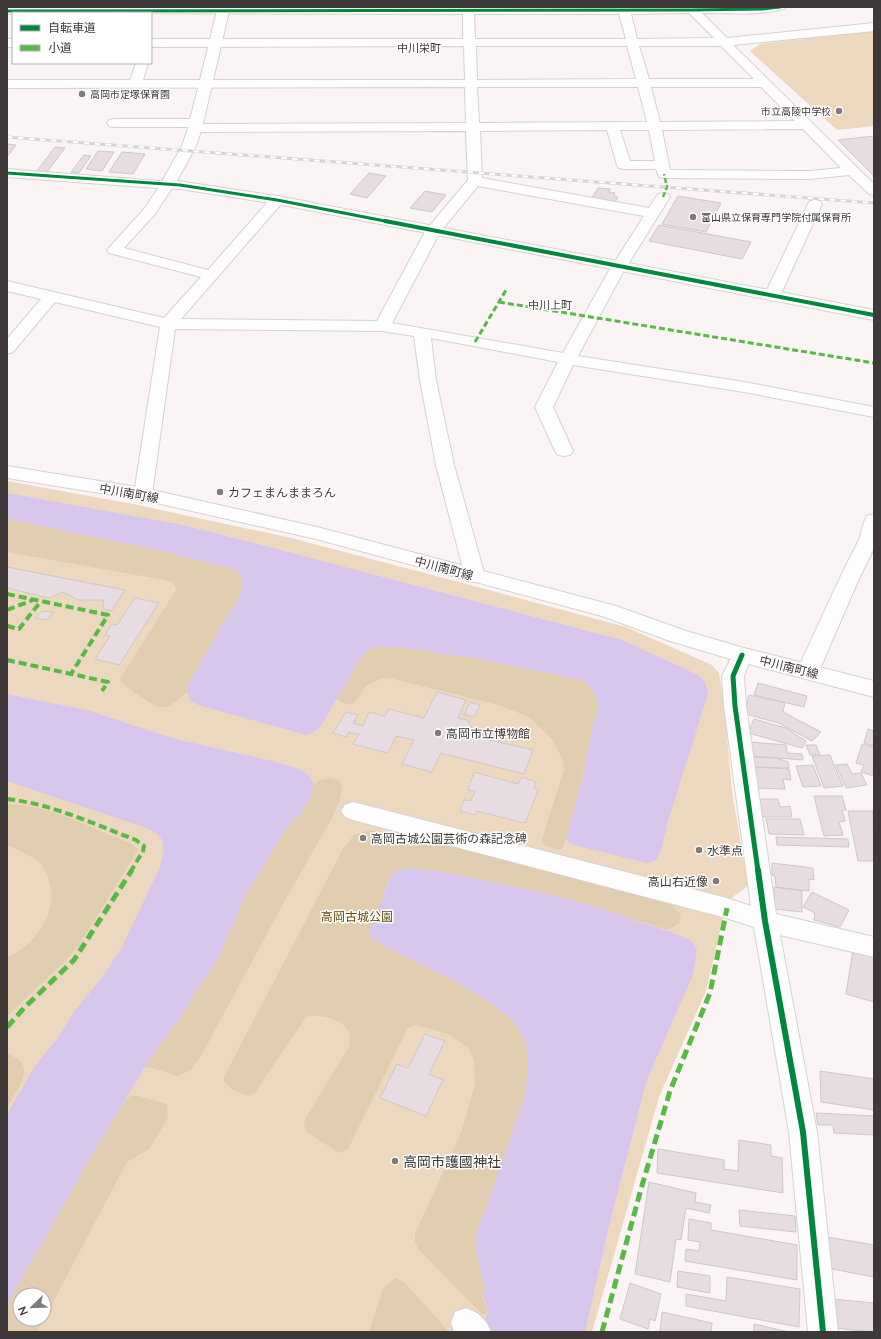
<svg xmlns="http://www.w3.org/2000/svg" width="881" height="1339" font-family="Lato,'Noto Sans JP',sans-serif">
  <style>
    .green { fill: #ebd8be; fill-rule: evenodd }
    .forest { fill: #e0cdb0 }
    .water { fill: #d7c6eb }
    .building { fill: #e7dce1; stroke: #ccc8c9 }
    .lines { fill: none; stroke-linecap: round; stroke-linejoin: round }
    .street-casing { stroke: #d6d1d1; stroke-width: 2 }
    .secondary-casing { stroke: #d6d1d1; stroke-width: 2 }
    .street { fill: #fefdfd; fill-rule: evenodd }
    .secondary { fill: #fefdfd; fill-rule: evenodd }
    .rail-casing { stroke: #d5d3d3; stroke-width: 3 }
    .rail { stroke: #fff; stroke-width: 2; stroke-dasharray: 5.5; stroke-linecap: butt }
    .quiet-far3 { stroke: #58b947; stroke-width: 2.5; stroke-dasharray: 5 2.5; stroke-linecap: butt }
    .quiet-far2 { stroke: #58b947; stroke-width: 3; stroke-dasharray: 6 3; stroke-linecap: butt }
    .quiet-far1 { stroke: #58b947; stroke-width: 4; stroke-dasharray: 8 4; stroke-linecap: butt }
    .quiet { stroke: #58b947; stroke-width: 5; stroke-dasharray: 10 5; stroke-linecap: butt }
    .cycleway-far3-casing { stroke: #fff; stroke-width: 4.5 }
    .cycleway-far2-casing { stroke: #fff; stroke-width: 6 }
    .cycleway-far1-casing { stroke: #fff; stroke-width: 8 }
    .cycleway-casing { stroke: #fff; stroke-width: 9 }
    .cycleway-far3 { stroke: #00873e; stroke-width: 3 }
    .cycleway-far2 { stroke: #00873e; stroke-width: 4 }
    .cycleway-far1 { stroke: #00873e; stroke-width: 5 }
    .cycleway { stroke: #00873e; stroke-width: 6 }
    .poi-dot { fill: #807a7a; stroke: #fff; stroke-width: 1.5 }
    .labels { text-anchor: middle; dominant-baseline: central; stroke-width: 3; stroke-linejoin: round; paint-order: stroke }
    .far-poi-label { font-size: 10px; fill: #3e3838; stroke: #fff; text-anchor: start }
    .far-neighbourhood-label { font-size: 11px; fill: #3e3838; stroke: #fff }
    .poi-label { font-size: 12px; fill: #3e3838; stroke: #fff; text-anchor: start }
    .street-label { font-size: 12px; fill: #3e3838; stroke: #fff }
    .park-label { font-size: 12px; fill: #694b09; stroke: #fff }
    .near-poi-label { font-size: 14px; fill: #3e3838; stroke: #fff; text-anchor: start }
  </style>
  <rect width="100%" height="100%" fill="#faf4f4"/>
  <path class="green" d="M874 31V126L837 130 750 51 760 44Z
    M7 481 133 504 291 538 459 582 626 627 712 665 719 673 724 703 732 792 748 886 727 901 706 991 659 1097 592 1332H7ZM20 1295H44V1319H20Z"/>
  <path class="forest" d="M7 519 149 548 234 569C245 577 244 583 240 595L188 686 187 692C180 698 170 709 160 707 150 705 130 689 122 683L120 679 176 590 175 586 170 581 7 552Z
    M378 646 404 648 479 659 575 678C586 681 596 689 598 701 600 712 594 720 592 730 584 770 577 809 563 847L559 850 544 845 542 840 564 769 562 758 552 739 529 717 498 705 389 678C378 679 368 683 361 692 359 695 357 701 354 703 349 707 340 702 337 698 349 677 355 656 378 646Z
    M330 778 339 780 342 787 340 799 333 816 282 906 201 1056 191 1070 178 1076 145 1066 218 958 244 898 285 830 300 814 311 797 314 784 320 780Z
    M7 804C42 805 76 820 107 834 117 838 130 841 138 849L136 853 80 944 64 962 7 1016V958C42 941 66 900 41 864 37 858 19 851 12 847L7 846Z
    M370 830C472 849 571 877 671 905L681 915 679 924 667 930 586 904 544 893 425 869 415 868 388 882 370 928 371 939 453 980 495 1006 511 1019 519 1029 526 1042 528 1066 525 1094 490 1197 477 1230 475 1246 485 1288 482 1295 487 1312 485 1314H482L418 1249 415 1242V1234L461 1133 475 1085 474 1061 469 1048 448 1034 416 1025 408 1028 348 1149 339 1153 307 1132 304 1125 305 1119 349 1047C350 1041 351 1034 347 1029 339 1018 317 1014 306 1017L254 1094 248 1096 233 1090 224 1082V1077L343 849 354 835Z
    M7 1054C39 1063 18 1089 7 1107Z
    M131 1096H139L167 1104 168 1118 149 1149 127 1162 44 1319V1295H20V1319H44L37 1332H7V1304L96 1148 126 1099Z
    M396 1278 405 1283 449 1332H369L383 1288Z"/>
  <path class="water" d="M7 493 183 525 254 543 622 640 698 675 705 682 708 694 667 824 662 848 656 860 647 863 571 844 566 839 583 777 592 728 598 710V700L595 694 589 686 582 680 479 659 404 648 378 646 369 650 361 657 321 726 313 732 306 735 198 705 190 700 187 692V686L240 595C244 583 245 577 234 569L149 548 7 519Z
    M7 694 90 711 175 739 268 760 300 769 308 775 314 784 311 797 300 814 285 830 244 898 218 958 176 1024 154 1052 96 1148 7 1304V1114L37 1063 57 1039 76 1009 101 979 121 949 160 867C165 849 167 837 149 829L7 781Z
    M415 868 439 871 544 893 586 904 679 935 692 941 697 949 695 964 692 977 646 1082 608 1230 585 1332H476C488 1316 491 1314 482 1294L485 1288 475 1247 477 1230 490 1197 525 1094 528 1066 526 1042 519 1029 511 1019 495 1006 453 980 371 939 369 933 370 928 392 874 398 870Z"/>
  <path class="building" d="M874 136V176L838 140Z
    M7 144 16 145 7 157Z
    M55 147 65 148 47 172 37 171Z
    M98 151 114 152 102 171 86 169Z
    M122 152 145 154 133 174 109 172Z
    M84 155 91 156 79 173 71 172Z
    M369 173 386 176 367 198 350 194Z
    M598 188 610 189 609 192 615 193 614 197H618L614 204 590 201Z
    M425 191 446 195 432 212 410 208Z
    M678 196 721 203 706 232 662 224Z
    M659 225 751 242 742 259 649 241Z
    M7 567 125 590 111 611 104 609 103 600H78L63 592 48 598 7 588Z
    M135 598 159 603 119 665 95 659 110 636 105 635 112 624 117 625Z
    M42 611 53 612 47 620 36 618Z
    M758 683 807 696 804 707 754 695Z
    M437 692 466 700 458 718 467 720 472 728 469 735 533 750 524 774 441 753 432 772 402 764 414 740 396 736 388 753 353 744 359 734 349 732 346 737 333 733 346 712 358 715 353 723 363 726 369 712 385 716 389 709 424 718Z
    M749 695 785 703 783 712 821 732 812 741 779 723 745 714Z
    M470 702 480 705 474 717 464 715Z
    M754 719 786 728 806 741 802 748 748 733Z
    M868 729 874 731V746L864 743Z
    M751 742 786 745 787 753 802 754 803 760 752 756Z
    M862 744 874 747V776L861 772 864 765 856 763Z
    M806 745H816L820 755H810Z
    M830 755 843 786 824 788 812 756Z
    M753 757 777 758 788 762 789 768 755 767Z
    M847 764 852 774 861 773 867 785 846 788 836 765Z
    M813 765 821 786 803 787 796 766Z
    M753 767 789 769 791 780 783 779 785 789 756 788Z
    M474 772 518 784 522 777 536 782 534 789 538 790 525 823 477 811 475 815 460 811 464 800 471 801 475 791 468 790Z
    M814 796H842L846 810H842L845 821 839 822 843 835 824 836Z
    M759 799H778L780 807 790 806 792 817H763Z
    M848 811H873L874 861H858Z
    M766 819H800L804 835 769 834Z
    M776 837 848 839 849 847 777 845Z
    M772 863 813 868 814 880 809 879V891L776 887 775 876 772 875Z
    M774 887 802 891V912L774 909Z
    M812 892 849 910 840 927 814 920 815 913 803 907Z
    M853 950 874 956V1002L846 994Z
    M425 1034 445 1041 429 1074 443 1080 426 1116 380 1098 397 1064 408 1068Z
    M820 1071 874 1079V1110L821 1102Z
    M816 1113 874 1116V1135L834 1133 833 1125H818Z
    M739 1140 771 1145V1156L782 1158 783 1193 657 1173 658 1149 724 1160V1169L738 1171Z
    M649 1182 696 1193 695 1202 711 1205 709 1213 686 1208 681 1240 676 1239 670 1282 635 1274Z
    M739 1210 795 1216 796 1232 740 1226Z
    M689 1219 711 1223V1230L797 1245V1280L685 1261 686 1249 699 1251 700 1242 688 1240Z
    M827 1237 874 1245V1277L827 1268Z
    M678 1271 710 1276V1293L677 1287Z
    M727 1277 800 1289 799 1327 686 1306V1294L726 1301Z
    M630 1283 661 1294 655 1321 650 1319 648 1329 620 1319Z
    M832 1299 874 1303V1332L834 1328Z
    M662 1312 712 1323 711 1332H660Z
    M754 1324 789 1332H754Z"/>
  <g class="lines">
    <g class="street-casing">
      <path id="street" d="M786 7 784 9C758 16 728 13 702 13L727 38 874 23V31L733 45 874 184V195L869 194 849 175 810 179 664 178 659 177 656 169H624L619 168 617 165 607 130 480 131 482 178 649 208 658 194 663 193 668 194 670 197 622 274 578 356 744 382 874 407V417L744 392 573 365 553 407 573 451 570 455 564 456 558 455 555 451 535 407 558 362 431 338 436 380 454 465 485 576 482 581 475 582 468 581 465 576 436 465 420 380 414 336 382 331 175 329 152 494 150 498 143 500 136 498 134 494 160 327 55 302 13 352 7 354V339L41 299 7 291V281L164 318 201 277 109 253 107 250 145 208 158 188 7 177V169L172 182 174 185 155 214 124 248 208 270 272 197 277 196 282 197 284 200 282 203 181 319 377 321 426 230 468 180 466 131 195 132 190 131 189 127H114L109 126 107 123 109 120 114 119H196L201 120 202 124 466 123 465 87 7 88V80H130L136 63H148L143 80H465L464 46 151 47V39H463V14L13 13V14H7V8ZM689 13 714 38 637 39 631 14ZM474 14H619L626 39H475ZM476 46H627L636 79 477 80ZM639 46H721L754 79H649ZM477 87H638L647 122 479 123ZM651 87H761L795 121 660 122ZM803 129 841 168 810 171 670 170 662 130ZM620 130H649L655 161H630ZM478 186 644 216 607 274 563 353 392 323 440 232Z
        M7 39H13V47H7Z
        M815 200 820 201 822 204 780 296 778 299 772 301 766 299 764 296 808 204 810 201Z
        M874 514V548L858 581 819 671 815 676 808 678 801 676 797 671C817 628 836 584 858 542 862 533 862 524 867 516Z
        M742 648 749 650 752 655 744 676 746 706 776 914 874 937V957L780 935 817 1132 838 1332H808L789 1132 754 927 726 918 353 820 345 817 341 811 345 805 353 802 727 898 751 906 724 706 722 676 735 650Z
        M466 1308C479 1313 486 1319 491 1332H454L451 1323 455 1312Z"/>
    </g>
    <g class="secondary-casing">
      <path id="secondary" d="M218 7H230L202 128 196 146 177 181 277 196 874 310V320L277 204 180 189 162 188 160 185 182 146 188 128Z
        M7 466 143 488 317 527 616 606 686 631 744 648 874 681V697L734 660 670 641 602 616 316 539 143 500 7 478Z"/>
    </g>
    <use href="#street" class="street"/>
    <use href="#secondary" class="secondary"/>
    <g class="rail-casing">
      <path id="rail" d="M7 137 874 203"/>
    </g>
    <use href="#rail" class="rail"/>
    <path class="quiet-far3" d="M663 197 667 187 664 174"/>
    <path class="quiet-far2" d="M499 302 874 363
      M475 342 506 290"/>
    <path class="quiet-far1" d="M7 594 108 615 71 674
      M7 610 33 600
      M7 626 19 629 41 601
      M7 660 108 682 102 691
      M7 799C53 804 93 824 136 840L144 846 143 851 131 871"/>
    <path class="quiet" d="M7 1027 25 1007 74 960 132 870
      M602 1332 641 1189 670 1091 710 993 727 908"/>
    <g class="cycleway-far3-casing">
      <path id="cycleway-far3" d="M7 11 692 10 762 9 780 7
        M7 173 180 185 277 200 390 222"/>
    </g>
    <g class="cycleway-far2-casing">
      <path id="cycleway-far2" d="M385 221 874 315"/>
    </g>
    <g class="cycleway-far1-casing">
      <path id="cycleway-far1" d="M742 655 733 676 735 706 758 871"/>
    </g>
    <g class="cycleway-casing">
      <path id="cycleway" d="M758 870 765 921 803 1132 823 1332"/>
    </g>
    <use href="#cycleway-far3" class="cycleway-far3"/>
    <use href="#cycleway-far2" class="cycleway-far2"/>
    <use href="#cycleway-far1" class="cycleway-far1"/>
    <use href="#cycleway" class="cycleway"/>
  </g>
  <g class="poi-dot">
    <circle cx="82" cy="94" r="4"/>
    <circle cx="839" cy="111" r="4"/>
    <circle cx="693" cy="217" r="4"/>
    <circle cx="220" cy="492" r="4"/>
    <circle cx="438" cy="733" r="4"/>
    <circle cx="363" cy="838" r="4"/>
    <circle cx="699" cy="850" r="4"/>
    <circle cx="716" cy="881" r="4"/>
    <circle cx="395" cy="1161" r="4"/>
  </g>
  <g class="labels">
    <g class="far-poi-label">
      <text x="90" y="94">高岡市定塚保育園</text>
      <text x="831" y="111" text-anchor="end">市立高陵中学校</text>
      <text x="701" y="217">富山県立保育専門学院付属保育所</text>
    </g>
    <g class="far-neighbourhood-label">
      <text x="419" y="47">中川栄町</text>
      <text x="550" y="304">中川上町</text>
    </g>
    <g class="poi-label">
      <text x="228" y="492">カフェまんままろん</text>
      <text x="446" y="733">高岡市立博物館</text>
      <text x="371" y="838">高岡古城公園芸術の森記念碑</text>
      <text x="707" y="850">水準点</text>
      <text x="708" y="881" text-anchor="end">高山右近像</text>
    </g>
    <g class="street-label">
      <text transform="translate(129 493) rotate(10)">中川南町線</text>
      <text transform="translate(444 568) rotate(15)">中川南町線</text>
      <text transform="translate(789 667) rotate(14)">中川南町線</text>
    </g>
    <g class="park-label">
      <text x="357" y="916">高岡古城公園</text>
    </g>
    <g class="near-poi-label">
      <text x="403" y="1161">高岡市護國神社</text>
    </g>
  </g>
  <rect width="881" height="1339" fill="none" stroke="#3e3838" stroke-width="16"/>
  <rect x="12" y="12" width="140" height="52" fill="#ffffff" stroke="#b2afaf"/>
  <rect x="20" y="25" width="20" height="6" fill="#00873e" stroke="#b2afaf"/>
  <text x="48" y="32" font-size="12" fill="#3e3838">自転車道</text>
  <rect x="20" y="45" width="20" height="6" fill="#58b947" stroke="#b2afaf"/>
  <text x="48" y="52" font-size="12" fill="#3e3838">小道</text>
  <g transform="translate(32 1307) rotate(247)"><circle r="19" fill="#ffffff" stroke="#b2afaf"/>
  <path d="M0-3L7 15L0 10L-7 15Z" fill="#807a7a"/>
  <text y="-6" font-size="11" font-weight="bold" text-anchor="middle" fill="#3e3838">N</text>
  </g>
</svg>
